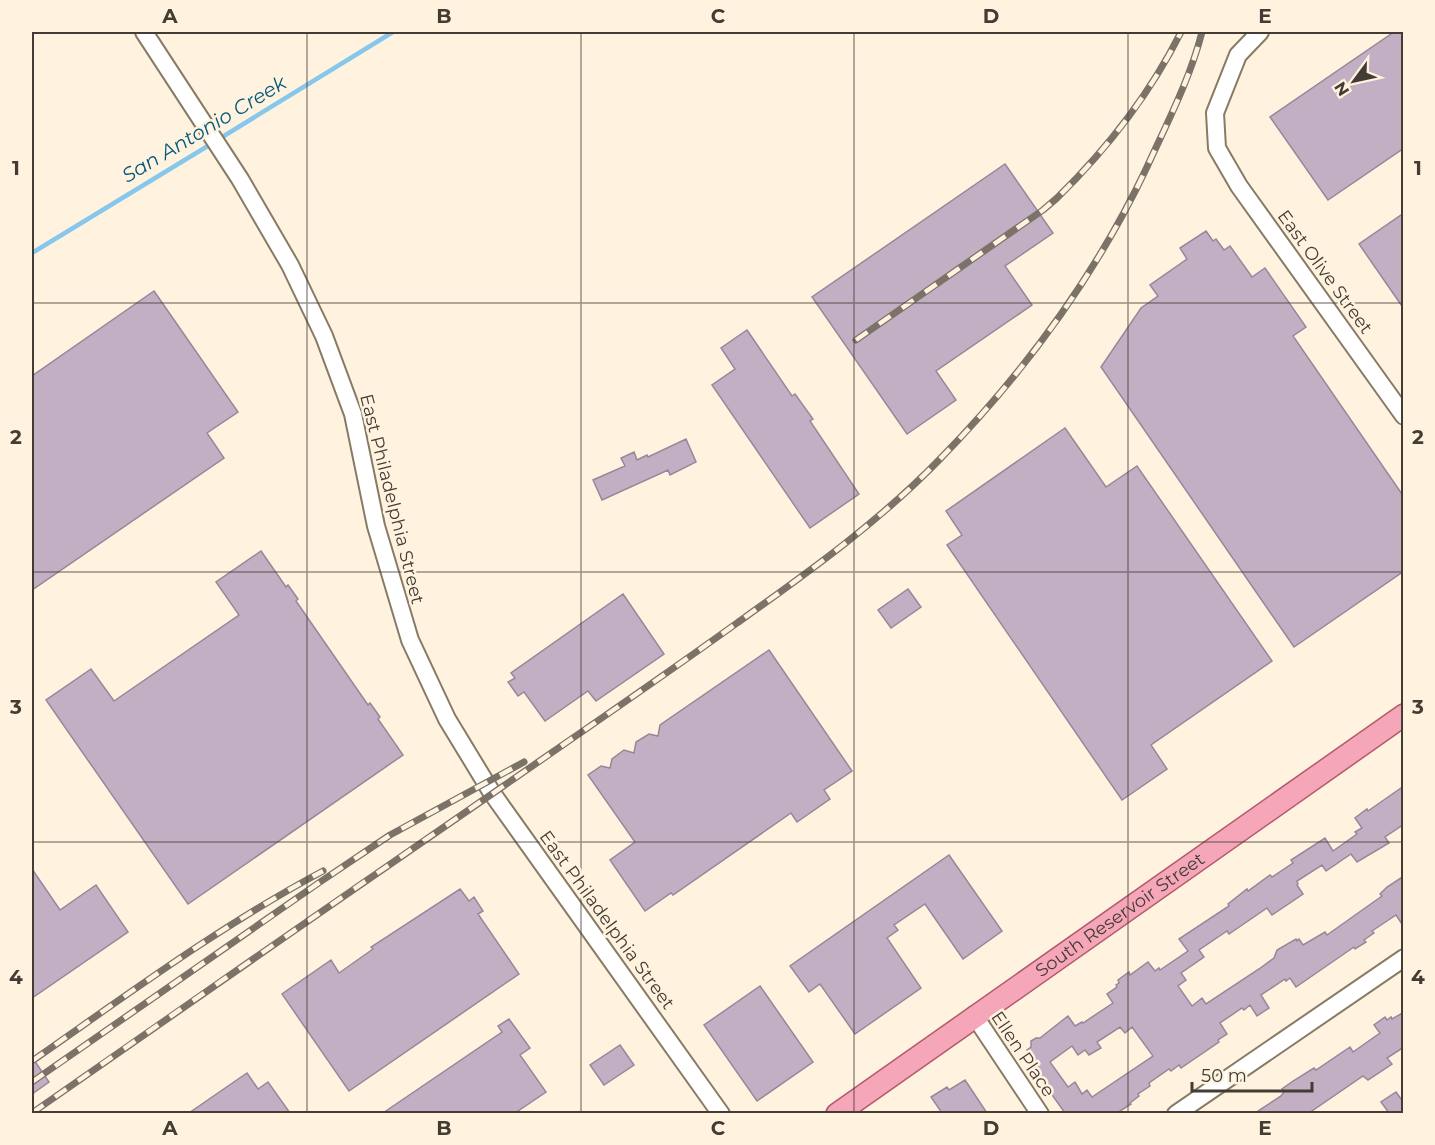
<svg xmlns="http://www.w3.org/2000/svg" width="1435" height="1145" font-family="Montserrat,sans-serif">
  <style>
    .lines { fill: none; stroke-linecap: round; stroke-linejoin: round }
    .stream { stroke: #86c7eb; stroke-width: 4.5 }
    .building { fill: #c2afc3; stroke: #98869a; stroke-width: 1.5; fill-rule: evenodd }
    .minor-casing { stroke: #887b65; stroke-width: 20 }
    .major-casing { stroke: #b25a6c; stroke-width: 24 }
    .minor { stroke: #fff; stroke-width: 16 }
    .major { stroke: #f5a6b9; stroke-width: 21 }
    .rail-casing { stroke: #7b7367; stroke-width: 7 }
    .rail { stroke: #fff3e0; stroke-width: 4.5; stroke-dasharray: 14; stroke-linecap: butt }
    .grid { fill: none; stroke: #423c33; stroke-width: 1.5; stroke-opacity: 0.55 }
    .labels { text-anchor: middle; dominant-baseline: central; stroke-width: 5; stroke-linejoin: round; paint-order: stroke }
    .street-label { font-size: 18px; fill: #423c33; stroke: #fff3e0 }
    .water-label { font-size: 20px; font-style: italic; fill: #02597c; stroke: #fff3e0 }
    .neatline { fill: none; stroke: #423c33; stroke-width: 2 }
    .grid-label { font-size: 20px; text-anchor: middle; font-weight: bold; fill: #423c33 }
  </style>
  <rect width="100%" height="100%" fill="#fff3e0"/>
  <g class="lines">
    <path class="stream" d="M219 139 393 32
      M32 253 211 144"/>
  </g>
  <path class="building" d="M1394 32H1404V148L1328 200 1270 117Z
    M1005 164 1053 233 1005 266 1032 305 936 371 956 400 907 434 812 297Z
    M1404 213V309L1359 244Z
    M1206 231 1213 241 1216 239 1224 250 1230 246 1252 277 1265 268 1306 327 1293 336 1404 497V571L1294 647 1101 367 1141 308 1158 296 1150 285 1187 259 1180 248Z
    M154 291 238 412 207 433 224 458 32 590V376Z
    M747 330 792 396 795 394 813 419 810 421 859 494 810 528 712 385 735 369 721 348Z
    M1065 428 1106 487 1137 466 1272 661 1151 745 1167 769 1122 800 947 545 962 535 946 511Z
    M686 439 696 462 670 475 668 470 602 500 593 480 625 466 621 458 634 452 637 460 647 455 648 457Z
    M261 551 286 587 288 585 298 599 296 601 368 705 370 703 380 717 378 719 403 755 188 904 46 700 91 669 114 701 239 615 216 582Z
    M908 589 921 607 891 628 878 610Z
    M623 594 664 654 596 701 588 691 545 721 524 692 518 696 508 682 515 678 511 673Z
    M769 650 852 771 824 790 830 799 797 822 791 813 673 895 671 893 645 911 610 860 635 842 588 775 601 766 610 768 612 759 624 750 634 753 636 742 649 734 658 736 660 725Z
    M1404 786V824L1385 837 1389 843 1357 862 1351 854 1326 871 1322 865 1297 881 1298 884 1297 885 1303 894 1272 915 1267 908 1229 934 1227 931 1199 950 1204 957 1181 973 1186 980 1178 986 1192 1006 1202 998 1206 1004 1259 969 1274 958 1277 950 1296 939 1297 941 1299 939 1303 945 1325 932 1327 935 1382 896 1380 894 1387 887 1404 876V927L1396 915 1372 931 1374 933 1364 940 1366 942 1355 949 1354 947 1296 987 1290 978 1286 981 1285 979 1261 995 1269 1008 1257 1016 1250 1005 1244 1010 1242 1008 1220 1023 1227 1034 1218 1040 1219 1042 1181 1068 1179 1065 1171 1071 1169 1069 1149 1083 1150 1086 1138 1094 1139 1096 1130 1103 1131 1104 1117 1113H1065L1035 1071 1037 1070 1034 1066 1036 1065 1027 1050 1031 1047V1041L1036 1038H1040L1068 1016 1075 1026 1082 1022 1083 1023 1113 1003 1107 994 1117 987 1116 985 1119 983 1118 980 1129 972 1130 975 1148 962 1155 971 1159 968 1160 970 1188 951 1179 939 1229 906 1228 904 1247 889 1248 891 1270 875 1272 877 1293 863 1291 860 1325 838 1333 851 1357 834 1355 832 1362 828 1355 818 1367 809 1368 811ZM1120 1027 1125 1033 1132 1027 1153 1056 1092 1097 1087 1090 1082 1094 1075 1082 1068 1087 1050 1062 1072 1046 1078 1055 1085 1050 1089 1055 1101 1048 1097 1042Z
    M949 855 1002 931 963 959 925 904 894 925 898 930 887 938 921 988 855 1034 820 984 809 992 790 966Z
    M32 869 60 910 96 885 128 932 32 998Z
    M460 889 469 901 474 897 483 911 478 914 519 974 349 1091 282 994 331 960 339 973 373 949 371 947Z
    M760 986 813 1062 757 1101 704 1025Z
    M1404 1012V1047L1387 1058 1392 1064 1368 1080 1363 1076 1309 1113H1255L1281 1096 1284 1092 1282 1089 1293 1081 1314 1068 1316 1070 1350 1047 1353 1052 1380 1033 1374 1025 1385 1017 1387 1020 1391 1017 1392 1019Z
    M509 1019 530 1048 520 1055 546 1092 515 1113H383L502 1032 498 1026Z
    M620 1045 634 1065 604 1085 590 1065Z
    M32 1057 49 1082 32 1094Z
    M247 1073 258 1089 268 1082 290 1113H189Z
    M965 1080 987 1113H942L931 1097 947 1087 949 1090Z
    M1396 1092 1404 1103V1113H1389L1381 1102Z"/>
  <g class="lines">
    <g class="minor-casing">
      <path id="minor" d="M144 32 240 179 290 265 324 336 353 414 376 526 410 640 447 719 492 793 721 1114
        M1260 32 1238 55 1215 113 1217 148 1239 186 1404 416
        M974 1015 1040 1114
        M1176 1114 1404 958"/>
    </g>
    <g class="major-casing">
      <g id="major">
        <path id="s1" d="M837 1114 1404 715"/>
      </g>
    </g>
    <use href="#minor" class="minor"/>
    <use href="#major" class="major"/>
    <g class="rail-casing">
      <path id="rail" d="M856 340 1043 210 1057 198C1107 149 1150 94 1181 32
        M32 1061C127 995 220 926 323 871
        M32 1082 320 882 390 835 524 762
        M32 1113C188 1004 345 895 502 787 580 733 659 679 737 623 807 573 879 522 940 459 1024 373 1095 277 1147 167 1167 123 1190 79 1202 32"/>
    </g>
    <use href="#rail" class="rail"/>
  </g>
  <path class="grid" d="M307 32V1114M581 32V1114M854 32V1114M1128 32V1114M32 303H1404M32 572H1404M32 842H1404"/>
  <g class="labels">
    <g class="street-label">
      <text transform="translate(1325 272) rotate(54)">East Olive Street</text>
      <text transform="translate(392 499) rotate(76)">East Philadelphia Street</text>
      <text stroke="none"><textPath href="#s1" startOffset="346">South Reservoir Street</textPath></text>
      <text transform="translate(607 920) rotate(54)">East Philadelphia Street</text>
      <text transform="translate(1023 1054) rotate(56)">Ellen Place</text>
    </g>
    <g class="water-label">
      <text transform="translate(204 129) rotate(-31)">San Antonio Creek</text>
    </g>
  </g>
  <rect width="1435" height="1145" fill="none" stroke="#fff3e0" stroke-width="66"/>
  <g transform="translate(1354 81) rotate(237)" stroke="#fff3e0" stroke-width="4.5" paint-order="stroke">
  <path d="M0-4.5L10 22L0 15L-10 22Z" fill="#423c33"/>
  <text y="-9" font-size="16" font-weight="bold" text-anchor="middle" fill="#423c33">N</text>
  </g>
  <path d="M1192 1082v9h120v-9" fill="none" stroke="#423c33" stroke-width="3"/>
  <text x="1201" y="1082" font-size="18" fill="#423c33" stroke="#fff3e0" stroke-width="4.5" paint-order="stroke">50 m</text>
  <rect x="33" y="33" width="1369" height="1079" class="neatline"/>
  <g class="grid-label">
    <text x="170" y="23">A</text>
    <text x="444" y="23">B</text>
    <text x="718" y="23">C</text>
    <text x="991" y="23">D</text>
    <text x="1265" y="23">E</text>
    <text x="16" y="175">1</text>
    <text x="1418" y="175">1</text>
    <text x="16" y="444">2</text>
    <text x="1418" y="444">2</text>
    <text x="16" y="714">3</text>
    <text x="1418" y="714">3</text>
    <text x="16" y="984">4</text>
    <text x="1418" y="984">4</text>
    <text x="170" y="1135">A</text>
    <text x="444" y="1135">B</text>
    <text x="718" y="1135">C</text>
    <text x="991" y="1135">D</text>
    <text x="1265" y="1135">E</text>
  </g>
</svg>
